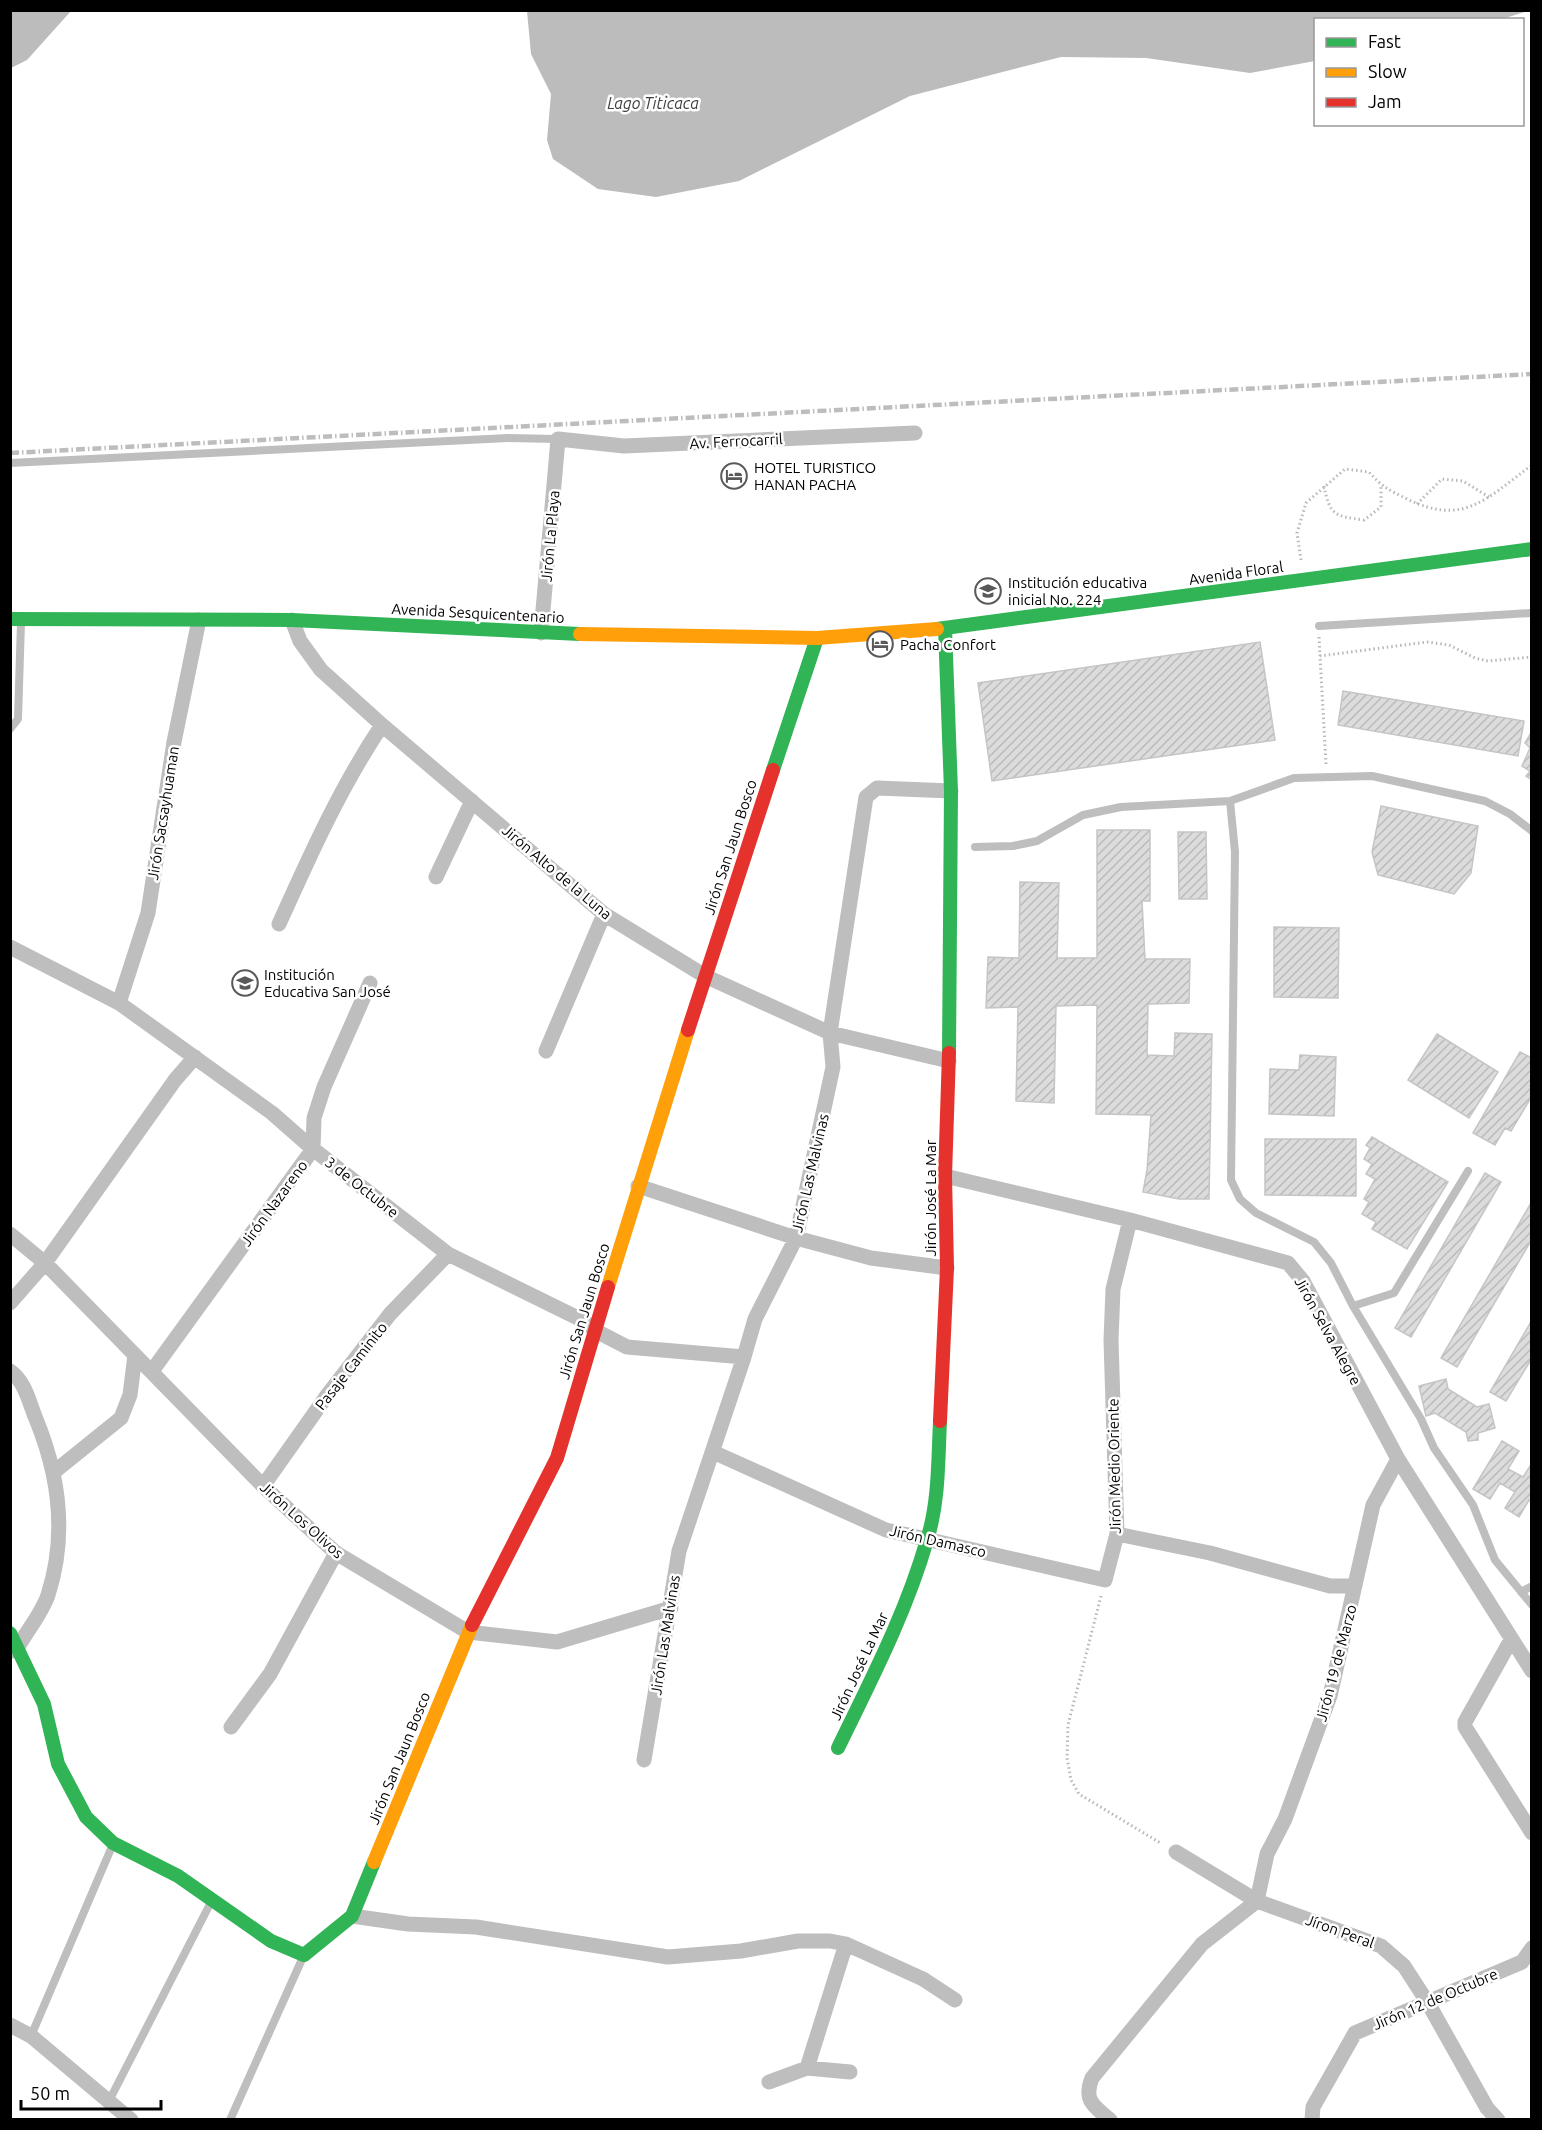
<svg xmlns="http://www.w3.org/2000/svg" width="1542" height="2130" font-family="Ubuntu,sans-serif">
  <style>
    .water { fill: #bcbcbc }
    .building { fill: url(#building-hatch); stroke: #c5c5c5; stroke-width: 1.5 }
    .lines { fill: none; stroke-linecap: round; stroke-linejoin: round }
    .path { stroke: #b8b8b8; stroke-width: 3; stroke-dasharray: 1.5 3; stroke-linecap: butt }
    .lane { stroke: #bebebe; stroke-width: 8 }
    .street { stroke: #bebebe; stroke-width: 15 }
    .fast { stroke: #30b455; stroke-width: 14 }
    .slow { stroke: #ff9f0a; stroke-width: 14 }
    .jam { stroke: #e5322d; stroke-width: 14 }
    .rail { stroke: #bdbdbd; stroke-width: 4.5; stroke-dasharray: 9 3 1.5 3; stroke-linecap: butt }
    .labels { text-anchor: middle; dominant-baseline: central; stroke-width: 5; stroke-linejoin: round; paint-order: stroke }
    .street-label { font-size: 15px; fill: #000; stroke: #fff }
    .poi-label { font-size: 15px; fill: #000; stroke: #fff; text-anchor: start }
    .water-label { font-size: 16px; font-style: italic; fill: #404040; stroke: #fff }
  </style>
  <defs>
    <pattern id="building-hatch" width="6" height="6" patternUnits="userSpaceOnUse" patternTransform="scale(1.5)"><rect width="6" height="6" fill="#dcdcdc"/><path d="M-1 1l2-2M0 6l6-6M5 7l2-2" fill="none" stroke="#bbb"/></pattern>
  </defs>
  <rect width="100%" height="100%" fill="#fff"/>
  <path class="water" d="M11 10H71V11L27 60 11 68Z
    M1531 10 1499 20H1316L1315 61 1250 73 1146 58 1061 57 910 96 739 181 656 197 598 189 553 159 547 140 551 94 531 54 527 11Z"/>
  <path class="building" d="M1260 642 1275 740 992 781 978 683Z
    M1343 691 1524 721 1518 756 1338 725Z
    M1532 731V780L1526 776 1530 771 1522 766 1530 748 1525 743Z
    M1381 806 1478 826 1471 873 1454 894 1378 875 1372 852Z
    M1097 830H1150V901H1142L1145 959H1190L1189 1003 1148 1004 1147 1055 1174 1056 1175 1033 1212 1034 1209 1199H1179L1143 1192 1147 1170 1151 1115 1096 1114 1097 1005 1056 1006 1054 1103 1016 1101 1018 1007 986 1008 988 957 1019 958 1020 882 1059 883 1057 958H1097Z
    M1178 832H1206L1207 899H1179Z
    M1274 927 1339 928 1338 998 1274 997Z
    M1437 1034 1498 1072 1469 1118 1408 1080Z
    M1520 1052 1532 1058V1083L1530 1086 1532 1087V1096L1511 1131 1505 1128 1495 1145 1473 1133Z
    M1300 1055 1336 1057 1334 1116 1269 1114 1270 1069 1299 1070Z
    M1372 1137 1448 1182 1407 1249 1372 1229 1376 1222 1362 1214 1369 1202 1364 1199 1375 1179 1366 1174 1372 1164 1364 1159 1370 1148 1366 1145Z
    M1265 1139H1356V1196L1265 1195Z
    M1485 1173 1501 1182 1411 1337 1395 1328Z
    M1531 1203 1532 1239 1457 1367 1441 1358Z
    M1532 1320V1358L1506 1401 1490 1392Z
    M1446 1379 1448 1389 1477 1407 1489 1404 1495 1428 1478 1433V1440L1468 1441 1466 1432 1435 1413 1426 1416 1419 1386Z
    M1502 1441 1519 1451 1508 1469 1523 1477 1532 1463V1502L1529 1500 1519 1517 1505 1508 1515 1492 1500 1483 1490 1499 1473 1489Z"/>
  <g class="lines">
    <path class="path" d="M1324 486C1330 516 1335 516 1364 520L1381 507V486
      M1417 504 1442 479 1463 481 1489 497
      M1301 560 1297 533 1306 503 1345 469 1369 472C1382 487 1389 490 1407 499 1464 527 1487 498 1532 465
      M1319 637 1320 656
      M1326 764 1320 656 1427 642 1449 645 1475 658 1488 661 1532 657
      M1101 1596 1068 1725 1067 1758 1071 1780 1079 1794 1162 1844"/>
    <path class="lane" d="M10 463 508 438 558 439
      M1319 626 1532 613
      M10 729 18 719 21 622
      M1230 801 1235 852 1231 1180 1240 1199 1256 1213 1314 1242 1331 1263 1353 1306 1421 1419 1434 1448 1473 1505 1495 1560 1532 1605
      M975 847 1013 846 1037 841 1083 815 1121 807 1230 801 1294 778 1372 776 1485 801 1510 814 1532 831
      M1353 1306 1394 1293 1468 1171
      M1521 1592 1532 1586
      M31 2036 113 1844
      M109 2101 211 1902
      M230 2120 303 1957"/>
    <path class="street" d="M292 620 300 641 321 670 382 725 604 914 705 976 830 1033 949 1061
      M541 633 558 439 624 446 915 433
      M436 877 472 801
      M279 924C310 855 340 788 382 725
      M10 947 119 1003 272 1113 313 1149 448 1254 584 1321 596 1331 627 1347 744 1357
      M119 1003 148 913 174 742 199 620
      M546 1051 604 914
      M945 1176 1130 1220 1288 1263 1303 1281 1398 1459 1532 1671
      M638 1186 796 1238 871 1258 947 1268
      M10 1234 45 1263 263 1486 336 1553 468 1632 557 1642 671 1608
      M10 1303 45 1263 175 1080 195 1057
      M10 1371C25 1381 29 1402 36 1419 59 1475 67 1536 48 1595 42 1613 27 1631 18 1647L13 1651
      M152 1371 313 1149 314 1118 324 1087 370 983
      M713 1452 886 1530 1105 1580 1117 1534 1111 1340 1113 1289 1130 1220
      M54 1472 121 1418 130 1395 135 1355
      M263 1486 328 1394 390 1314 448 1254
      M1117 1534 1210 1553 1330 1586H1355
      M1511 1640 1465 1722V1727L1532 1833
      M231 1727 270 1674 336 1553
      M644 1760 679 1551 744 1357 755 1319 796 1238 833 1067 830 1033 866 797 877 788 951 791
      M1176 1852 1257 1901 1381 1946 1404 1966 1428 2003 1487 2108 1498 2120
      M1257 1901 1267 1854 1285 1819 1330 1696 1373 1505 1398 1459
      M352 1916 408 1924 476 1927 668 1957 741 1951 798 1941H830L846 1944 923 1979 955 2000
      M10 2025 31 2036 131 2120
      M807 2068 846 1944
      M769 2082 807 2068 850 2072
      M1110 2120C1094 2106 1083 2101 1092 2078L1202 1944 1257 1901
      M1312 2120 1313 2107 1355 2033 1522 1962 1532 1948"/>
    <path class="fast" d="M10 619 292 620 580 634
      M945 628 951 791 949 1053
      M937 629 1532 549
      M773 770 817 638
      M10 1633 44 1704 58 1764 86 1817 113 1843 178 1876 271 1941 304 1955 352 1916 374 1862
      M838 1748C871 1680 906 1613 927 1540 939 1502 938 1461 940 1421"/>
    <path class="slow" d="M580 634 817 638 937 629
      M608 1287 688 1030
      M374 1862 472 1625"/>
    <path class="jam" d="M688 1030 773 770
      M940 1421 947 1268 945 1176 949 1053
      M472 1625 557 1458 608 1287"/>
    <path class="rail" d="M10 453 1532 374"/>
  </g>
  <defs>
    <g id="hotel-ring" transform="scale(1.35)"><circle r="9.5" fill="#fff" stroke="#595959" stroke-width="1.5"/><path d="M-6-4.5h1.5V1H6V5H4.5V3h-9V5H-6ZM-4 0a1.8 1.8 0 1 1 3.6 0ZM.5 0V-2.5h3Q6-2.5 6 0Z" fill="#595959"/></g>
    <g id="school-ring" transform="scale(1.35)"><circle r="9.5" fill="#fff" stroke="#595959" stroke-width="1.5"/><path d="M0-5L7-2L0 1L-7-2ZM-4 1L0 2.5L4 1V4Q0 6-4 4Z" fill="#595959"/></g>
  </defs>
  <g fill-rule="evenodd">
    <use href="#hotel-ring" x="734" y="476"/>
    <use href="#school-ring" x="988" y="591"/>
    <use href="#hotel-ring" x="880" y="644"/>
    <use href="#school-ring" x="245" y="983"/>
  </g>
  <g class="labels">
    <g class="street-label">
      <text transform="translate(736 441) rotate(-3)">Av. Ferrocarril</text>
      <text transform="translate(550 536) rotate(-85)">Jirón La Playa</text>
      <text transform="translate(1236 573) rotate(-8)">Avenida Floral</text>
      <text transform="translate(478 613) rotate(3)">Avenida Sesquicentenario</text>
      <text transform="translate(163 813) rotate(-81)">Jirón Sacsayhuaman</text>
      <text transform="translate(730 847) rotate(-72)">Jirón San Jaun Bosco</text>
      <text transform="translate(557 872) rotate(40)">Jirón Alto de la Luna</text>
      <text transform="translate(810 1173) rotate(-77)">Jirón Las Malvinas</text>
      <text transform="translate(362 1187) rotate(38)">3 de Octubre</text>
      <text transform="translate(930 1198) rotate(-90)">Jirón José La Mar</text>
      <text transform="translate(274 1203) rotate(-54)">Jirón Nazareno</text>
      <text transform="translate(584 1311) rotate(-73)">Jirón San Jaun Bosco</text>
      <text transform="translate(1328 1331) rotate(61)">Jirón Selva Alegre</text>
      <text transform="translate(351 1366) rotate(-52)">Pasaje Caminito</text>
      <text transform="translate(1114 1466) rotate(-91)">Jirón Medio Oriente</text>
      <text transform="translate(302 1520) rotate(42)">Jirón Los Olivos</text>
      <text transform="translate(938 1541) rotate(13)">Jirón Damasco</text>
      <text transform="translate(665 1635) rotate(-81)">Jirón Las Malvinas</text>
      <text transform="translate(1336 1663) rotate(-75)">Jirón 19 de Marzo</text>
      <text transform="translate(859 1666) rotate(-65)">Jirón José La Mar</text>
      <text transform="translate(399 1758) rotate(-68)">Jirón San Jaun Bosco</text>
      <text transform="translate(1340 1931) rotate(20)">Jíron Peral</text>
      <text transform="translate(1435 1999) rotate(-23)">Jirón 12 de Octubre</text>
    </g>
    <g class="poi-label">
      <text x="754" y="467">HOTEL TURISTICO<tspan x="754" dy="17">HANAN PACHA</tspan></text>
      <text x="1008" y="582">Institución educativa<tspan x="1008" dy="17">inicial No. 224</tspan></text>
      <text x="900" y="644">Pacha Confort</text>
      <text x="264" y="974">Institución<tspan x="264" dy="17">Educativa San José</tspan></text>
    </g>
    <g class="water-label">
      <text x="653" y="103">Lago Titicaca</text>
    </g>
  </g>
  <rect width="1542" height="2130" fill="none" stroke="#000000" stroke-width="24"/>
  <rect x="1314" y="18" width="210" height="108" fill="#ffffff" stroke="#999999" stroke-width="1.5"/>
  <rect x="1326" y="38" width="30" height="9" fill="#30b455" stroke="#999999" stroke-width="1.5"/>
  <text x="1368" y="48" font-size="18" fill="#000000">Fast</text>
  <rect x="1326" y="68" width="30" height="9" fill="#ff9f0a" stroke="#999999" stroke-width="1.5"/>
  <text x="1368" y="78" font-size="18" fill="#000000">Slow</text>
  <rect x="1326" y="98" width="30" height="9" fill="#e5322d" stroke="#999999" stroke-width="1.5"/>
  <text x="1368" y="108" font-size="18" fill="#000000">Jam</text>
  <path d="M21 2100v9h140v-9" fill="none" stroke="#000000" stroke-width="3"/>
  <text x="30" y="2100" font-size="18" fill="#000000" stroke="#ffffff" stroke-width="4.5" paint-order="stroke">50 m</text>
</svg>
